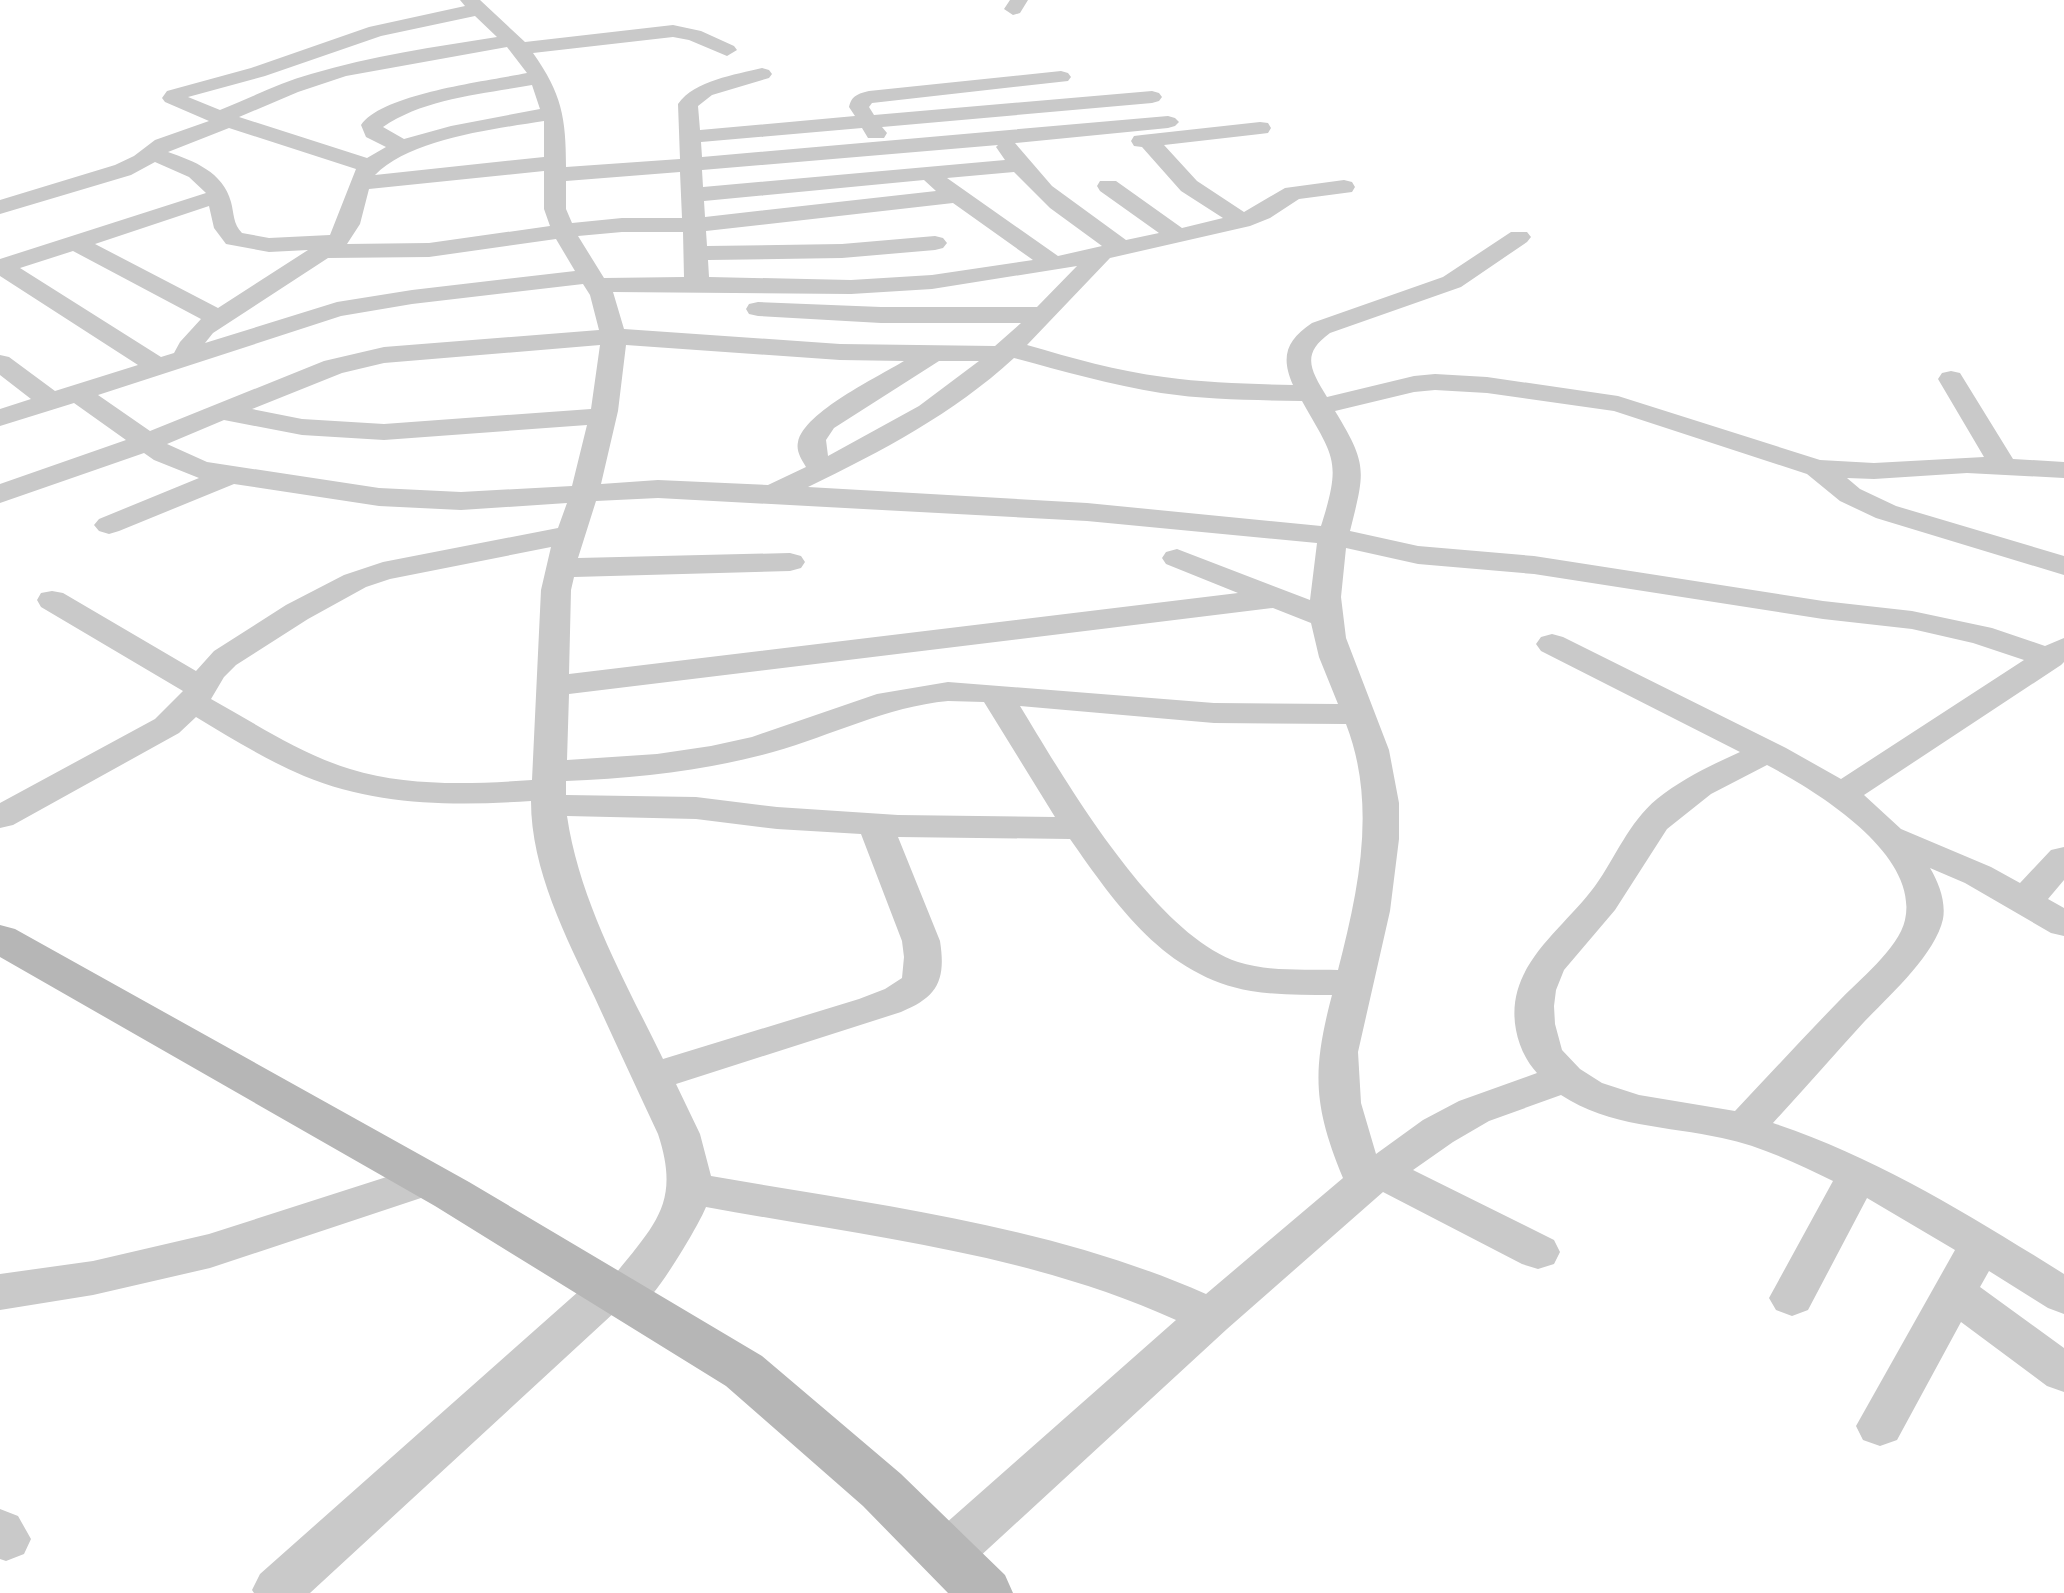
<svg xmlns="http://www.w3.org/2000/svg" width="2064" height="1593" font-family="'Open Sans',sans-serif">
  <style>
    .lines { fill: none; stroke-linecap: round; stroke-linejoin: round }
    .street { fill: #c9c9c9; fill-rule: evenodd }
    .secondary { fill: #b6b6b6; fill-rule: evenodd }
  </style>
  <rect width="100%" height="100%" fill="#fff"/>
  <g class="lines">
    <path class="street" d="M460 0H480L525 42 673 25 701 31 734 46 737 50 727 56 689 40 673 37 533 53C562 94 566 118 566 167L680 159 678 104C695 80 735 75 762 68L769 70 772 74 769 78 712 95 698 106 700 130 855 116 849 107C852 95 858 94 869 91L1061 71 1068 73 1071 77 1068 81 872 103 869 107 874 115 1152 91 1159 93 1162 97 1159 101 1152 103 882 127 887 133 884 138H868L862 128 701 142 702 157 1168 116 1175 118 1179 122 1175 126 1168 128 1015 143 1052 186 1126 240 1159 233 1100 191 1097 186 1100 181H1116L1182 228 1223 218 1181 191 1142 147 1134 146 1131 141 1134 136 1142 135 1260 122 1268 123 1271 128 1268 133 1260 134 1164 145 1197 181 1244 212 1285 188 1344 180 1352 182 1355 187 1352 192 1299 199 1270 218 1250 226 1110 258 1027 345C1072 358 1117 371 1164 377 1207 383 1250 384 1293 385 1280 356 1287 340 1312 323L1443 277 1511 232H1527L1531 237 1527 242 1461 287 1330 333C1301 354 1310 369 1327 397L1414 376 1435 374 1487 377 1618 396 1820 460 1874 463 1984 457 1938 379 1942 373 1951 371 1960 373 2013 459 2064 462V478L1967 473 1874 479 1847 478 1860 489 1896 506 2064 556V575L1876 518 1840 501 1807 474 1614 411 1487 393 1435 390 1414 392 1335 411C1368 465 1365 471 1350 531L1418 546 1534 556 1823 601 1912 611 1992 628 2045 646 2064 638V662L2061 665 1864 795 1901 829 1991 867 2020 883 2051 850 2064 847V880L2048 899 2064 908V936L2051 933 1965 883 1930 868C1939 883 1946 902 1943 919 1935 955 1889 996 1864 1022 1834 1055 1804 1089 1773 1123 1878 1158 1971 1216 2064 1274V1314L2048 1308 1989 1271 1980 1287 2064 1348V1392L2047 1386 1961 1322 1897 1440 1880 1446 1863 1440 1856 1426 1955 1250 1867 1198 1808 1310 1792 1316 1776 1310 1769 1298 1833 1181C1798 1164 1761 1146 1722 1138 1668 1126 1609 1127 1561 1095L1489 1121 1453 1142 1413 1170 1554 1240 1560 1252 1554 1264 1538 1269 1522 1264 1383 1192 1227 1329 964 1571 946 1577 928 1571 921 1555 928 1539 1176 1320C1029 1253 864 1236 706 1207 698 1227 654 1300 638 1309 630 1313 624 1314 616 1311L310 1593H254L252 1590 260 1574 596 1276 612 1270 617 1272C657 1222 680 1201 658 1134 637 1089 616 1044 595 998 566 937 531 870 531 801 454 806 376 806 304 776 266 760 231 738 196 717L179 733 13 825 0 828V803L155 719 183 691 41 607 37 600 41 593 52 591 63 593 196 671 214 651 286 605 344 575 383 562 558 528 567 503 461 510 379 506 234 484 119 531 109 534 99 531 94 525 99 519 199 478 154 460 144 453 0 503V484L126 440 74 403 0 426V409L31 399 0 375V355L9 357 55 391 138 365 0 276V259L206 193 189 177 155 162 131 175 0 214V200L115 165 134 156 155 140 209 121 165 102 162 98 167 91 251 68 369 27 465 6ZM475 16 497 37C434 47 371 56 311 74 279 83 250 98 220 110L188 97 265 76 381 36ZM507 47 527 73C489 81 383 93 361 125L366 137 386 147 367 158 239 117 298 92 346 76ZM532 85 540 109 451 126 404 139 383 127C425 98 483 94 532 85ZM544 121V157L375 175C410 139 494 129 544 121ZM229 128 356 169 330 235 269 238 242 233C233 224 234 213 231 202 223 172 194 161 168 152ZM998 145 996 147 1005 160 703 187 702 170ZM544 171V209L550 226 429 243 347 244 360 224 369 189ZM680 172 682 218H622L572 223 566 209V181ZM1014 172 1050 208 1102 246 1058 256 947 178ZM924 180 936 191 705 217 704 201ZM953 203 1033 260 932 275 851 280 709 277 708 260 842 258 935 250 943 248 947 243 943 238 935 236 842 244 707 246 706 231ZM209 206 214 228 226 244 269 252 308 250 218 308 95 244ZM622 232H683L684 277 604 278 578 236ZM556 239 575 271 412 290 337 302 205 343 213 333 328 258 429 257ZM73 251 201 319 180 342 174 353 161 357 20 268ZM1077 266 1037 307H881L758 302 749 304 746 309 749 314 758 316 881 323H1021L995 346 840 344 624 329 613 292 851 294 932 289ZM583 284 590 295 599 330 384 347 324 361 150 431 98 395 341 316 412 304ZM600 345 591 409 384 424 302 419 252 409 342 373 384 363ZM626 345 840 360 904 361C878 377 804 412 798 442 796 451 801 459 806 467L768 485 658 480 601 484 618 411ZM1014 358C1062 371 1111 385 1161 393 1208 400 1255 400 1302 401 1334 458 1342 460 1321 526L1087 503 808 487C882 451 953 414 1014 358ZM939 361H979L919 406 828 456 826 440 834 428ZM224 420 302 435 384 440 587 425 572 486 461 492 379 488 207 462 167 444ZM658 498 1087 521 1317 543 1310 600 1177 549 1166 552 1162 558 1166 564 1238 593 569 674 571 590 574 577 790 571 801 568 805 562 801 556 790 553 578 558 596 501ZM551 547 541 590 532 780C472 784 408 787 350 769 301 754 256 724 211 699L224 677 236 665 308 619 366 587 390 579ZM1346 548 1418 564 1534 574 1823 619 1912 629 1973 643 2024 660 1841 779 1786 748 1563 637 1552 634 1541 637 1536 644 1541 651 1740 752C1711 765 1682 779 1657 799 1628 823 1616 857 1595 886 1562 931 1504 966 1516 1030 1519 1046 1526 1061 1537 1073L1459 1101 1423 1120 1376 1154 1361 1103 1358 1052 1390 911 1399 839V803L1389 750 1346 638 1341 597ZM1273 608 1311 623 1319 657 1338 704 1214 703 948 682 877 694 752 737 711 746 657 754 567 760 569 694ZM948 701 984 702 1055 817 898 815 777 807 696 797 566 795V781C637 778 705 771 773 752 833 735 886 707 948 701ZM1020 706 1214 723 1346 724C1377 804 1359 888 1338 970 1306 969 1269 972 1238 962 1154 934 1065 780 1020 706ZM1767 765C1814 790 1920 853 1905 920 1899 948 1858 981 1838 1002 1803 1038 1769 1075 1735 1111L1639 1095 1602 1083 1580 1069 1562 1050 1555 1024 1554 1006 1556 990 1564 970 1615 910 1667 829 1711 794ZM567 816 696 819 777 829 861 834 902 941 904 957 902 978 885 989 859 999 663 1059C625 981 580 903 567 816ZM898 837 1070 839C1117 906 1165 976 1251 991 1277 995 1305 995 1332 995 1312 1071 1313 1105 1343 1178L1206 1294C1050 1225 877 1205 711 1176L700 1134 676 1084 901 1012C938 997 946 980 940 941Z
      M1010 0H1028L1020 13 1013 15 1004 9Z
      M427 1164 442 1169 448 1180 442 1191 210 1268 93 1295 0 1310V1274L93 1261 209 1234Z
      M0 1509 18 1516 31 1539 24 1554 6 1561 0 1559Z"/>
    <path class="secondary" d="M0 925 15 929 469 1182 762 1356 901 1474 1005 1575 1013 1593H948L863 1506 726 1386 435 1206 0 957Z"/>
  </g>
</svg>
